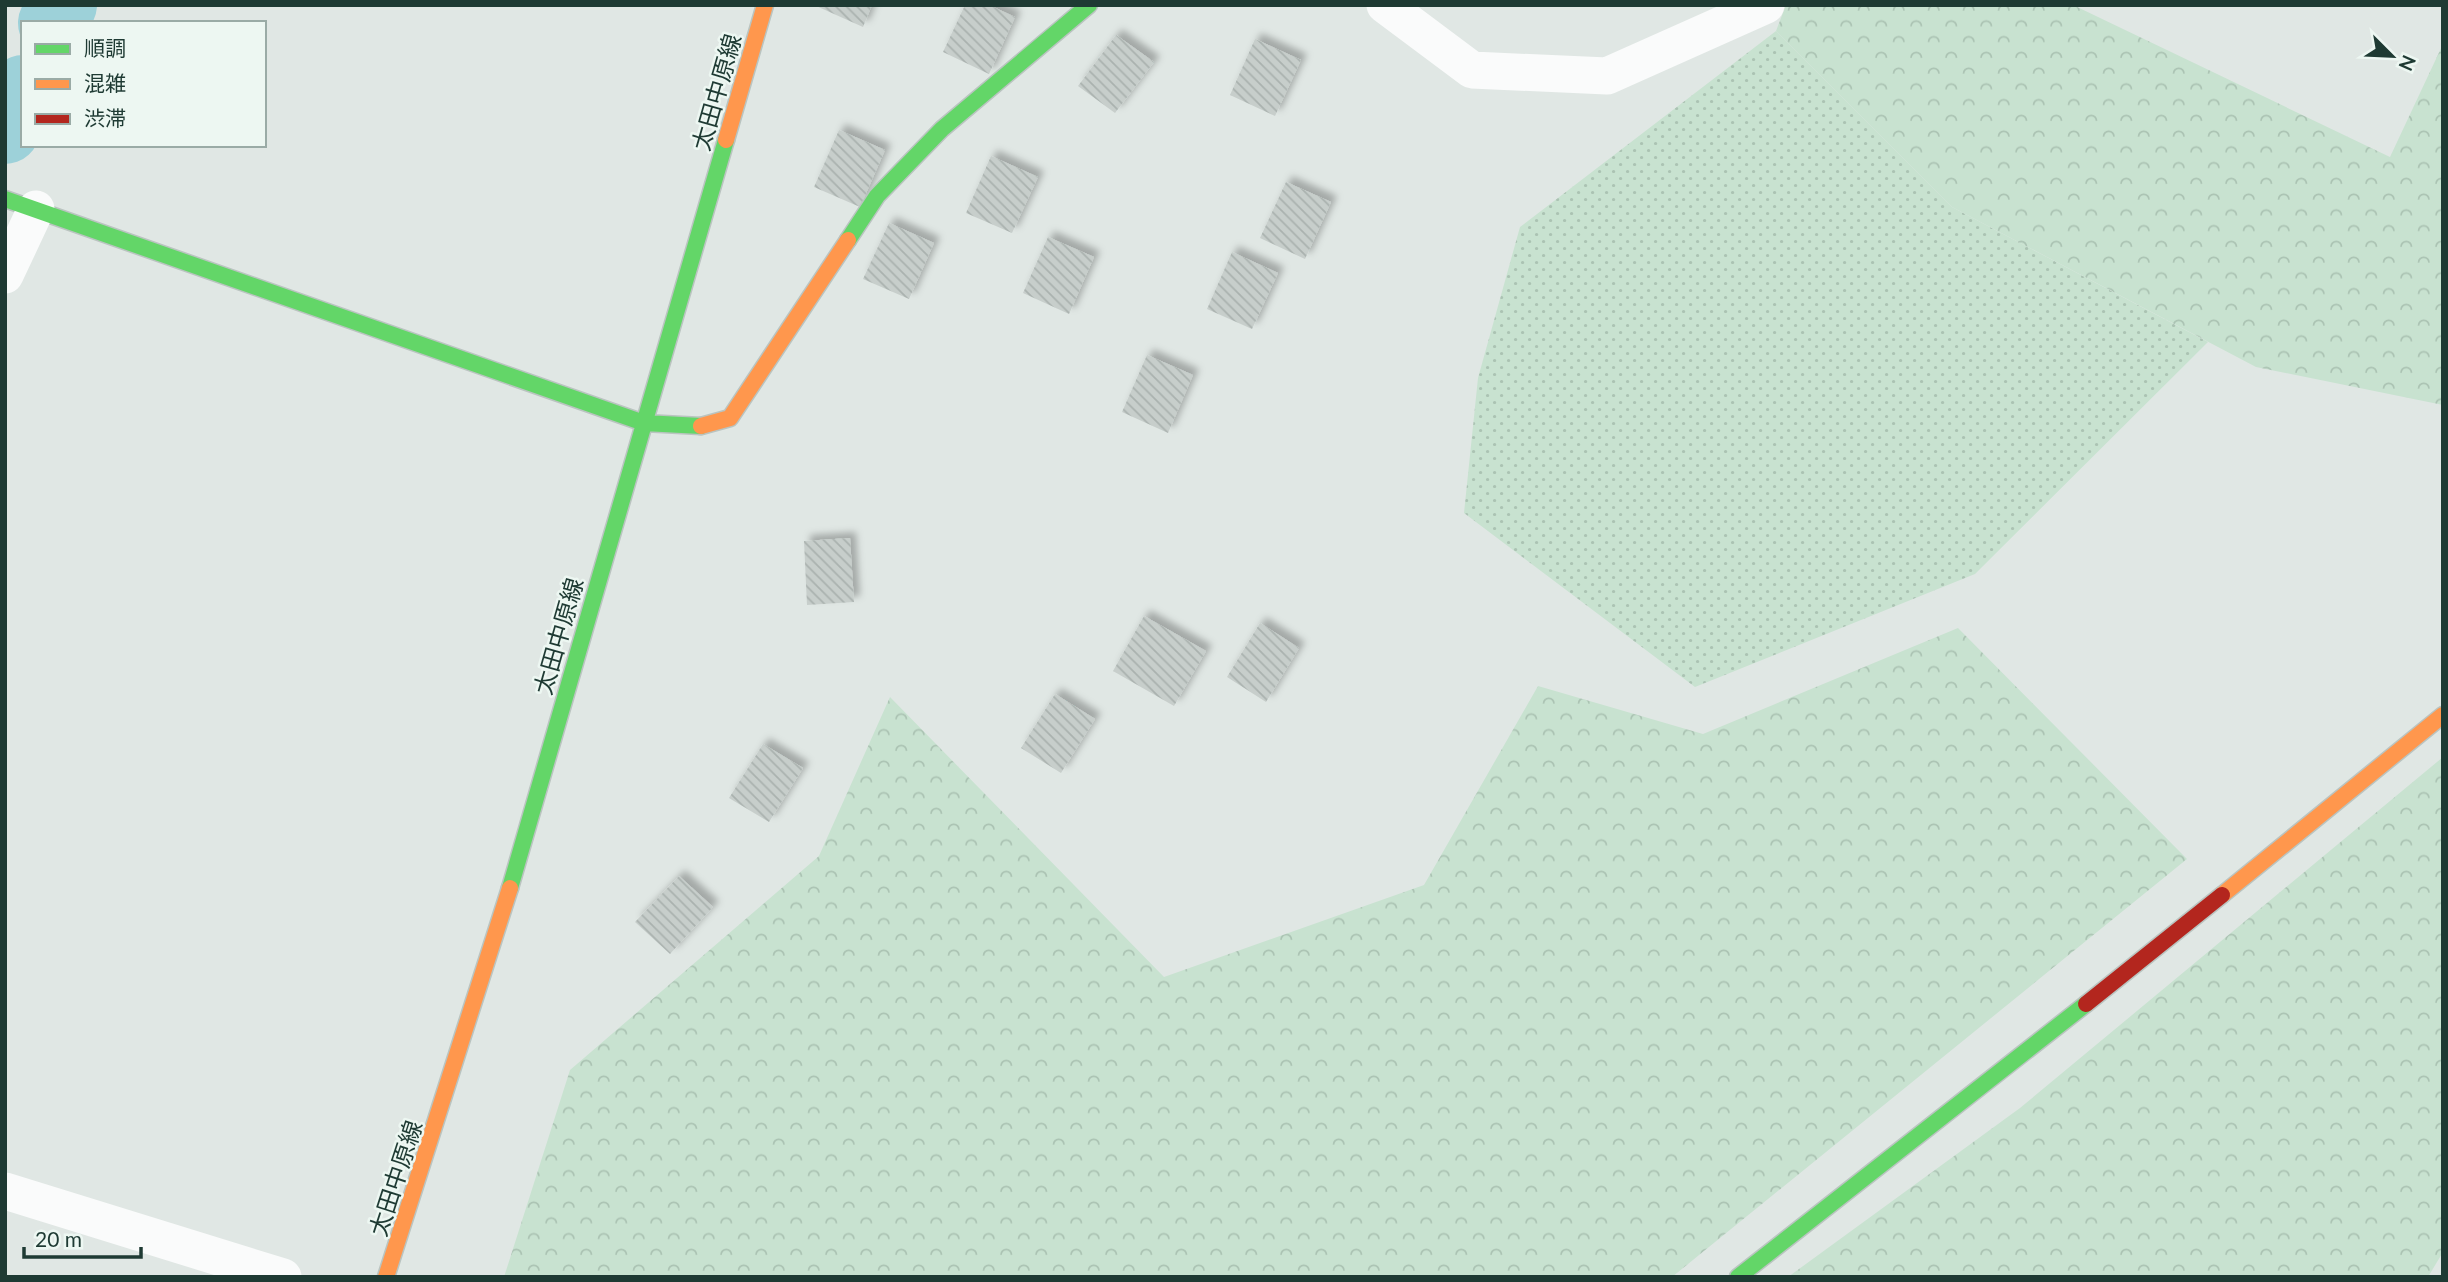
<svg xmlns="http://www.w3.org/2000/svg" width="2448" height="1282" font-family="Lato,'Noto Sans JP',sans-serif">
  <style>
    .grass { fill: url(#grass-dots) }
    .forest { fill: url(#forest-crowns) }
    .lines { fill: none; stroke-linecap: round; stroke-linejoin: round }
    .river { stroke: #9dd1d9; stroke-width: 70 }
    .building { fill: url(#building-back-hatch); filter: url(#shadow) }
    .fast-casing { stroke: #bac4c0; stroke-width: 19 }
    .slow-casing { stroke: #bac4c0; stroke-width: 19 }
    .jam-casing { stroke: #bac4c0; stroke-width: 19 }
    .street { stroke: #fafbfb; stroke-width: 37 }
    .fast { stroke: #63d668; stroke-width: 16 }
    .slow { stroke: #ff974d; stroke-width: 16 }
    .jam { stroke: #b3261e; stroke-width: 16 }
    .labels { text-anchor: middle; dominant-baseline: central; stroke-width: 5; stroke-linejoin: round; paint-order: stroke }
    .street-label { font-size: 24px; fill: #1e3a33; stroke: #edf7f2 }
  </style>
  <defs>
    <pattern id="grass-dots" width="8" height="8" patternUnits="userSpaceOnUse" patternTransform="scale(1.75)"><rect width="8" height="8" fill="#c8e2d0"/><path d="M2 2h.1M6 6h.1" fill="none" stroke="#abc3b3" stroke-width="1.8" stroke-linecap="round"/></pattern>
    <pattern id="forest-crowns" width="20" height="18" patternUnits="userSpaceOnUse" patternTransform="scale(1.75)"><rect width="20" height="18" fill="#c8e2d0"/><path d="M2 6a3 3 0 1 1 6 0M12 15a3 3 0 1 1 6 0" fill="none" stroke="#abc3b3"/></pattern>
    <pattern id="building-back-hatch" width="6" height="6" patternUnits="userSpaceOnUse" patternTransform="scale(1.75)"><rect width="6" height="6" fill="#c7cecb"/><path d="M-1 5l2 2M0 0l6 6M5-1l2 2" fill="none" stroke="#aab2af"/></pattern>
    <filter id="shadow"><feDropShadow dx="6" dy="-6" stdDeviation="3.5" flood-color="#0004"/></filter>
  </defs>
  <rect width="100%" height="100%" fill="#e0e7e4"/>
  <path class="grass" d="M1776 31 1952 207 2208 342 1975 574 1695 687 1464 513 1478 378 1520 227Z"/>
  <path class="forest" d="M1786 5H2073L2390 157 2443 44V405L2256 367 1952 207 1776 31Z
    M1958 628 2187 859 1672 1277H504L570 1070 819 856 890 697 1164 977 1424 885 1538 686 1703 734Z
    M2443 757V1252L2428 1277H1788L2020 1108Z"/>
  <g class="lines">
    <path class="river" d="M53 23 62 5
      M5 129 23 90"/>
  </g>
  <path class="building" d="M814 5H872L863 27Z
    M965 5H989L1015 17 989 74 943 52Z
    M1116 35 1154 62 1115 113 1078 86Z
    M1255 39 1301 60 1275 116 1230 95Z
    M839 130 885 150 860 207 814 187Z
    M991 156 1038 177 1012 233 966 213Z
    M1286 182 1331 202 1305 259 1260 238Z
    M889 223 934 243 909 299 863 279Z
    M1048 237 1094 257 1069 314 1023 293Z
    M1232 252 1278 273 1252 329 1207 309Z
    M1147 355 1193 375 1168 433 1122 412Z
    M850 538 854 602 807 605 804 541Z
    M1144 616 1206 651 1174 706 1113 671Z
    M1260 623 1299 648 1266 702 1227 677Z
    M1055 694 1095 719 1061 773 1021 748Z
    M763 744 803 768 769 822 729 798Z
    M679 876 713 907 670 954 635 922Z"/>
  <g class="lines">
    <g class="fast-casing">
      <path id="fast" d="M5 199 644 423 701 426
        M848 240 877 196 942 129 1089 5
        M510 888 726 140
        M1738 1277 2086 1004"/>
    </g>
    <g class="slow-casing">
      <path id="slow" d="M726 140 765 5
        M701 426 730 418 848 240
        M2222 895 2443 715
        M386 1277 510 888"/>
    </g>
    <g class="jam-casing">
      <path id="jam" d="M2086 1004 2222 895"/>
    </g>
    <path class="street" d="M1385 5 1472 70 1607 76 1766 5
      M5 275 36 209
      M5 1191 283 1277"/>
    <use href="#fast" class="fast"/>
    <use href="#slow" class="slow"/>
    <use href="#jam" class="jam"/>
  </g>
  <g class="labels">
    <g class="street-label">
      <text transform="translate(716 92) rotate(-74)">太田中原線</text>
      <text transform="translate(558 636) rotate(-74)">太田中原線</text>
      <text transform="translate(395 1178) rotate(-72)">太田中原線</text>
    </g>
  </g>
  <rect width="2448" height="1282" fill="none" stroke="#1e3a33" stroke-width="14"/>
  <rect x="21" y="21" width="245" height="126" fill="#edf7f2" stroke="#9aaba6" stroke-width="2"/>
  <rect x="35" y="44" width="35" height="10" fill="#63d668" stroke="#9aaba6" stroke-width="2"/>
  <text x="84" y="56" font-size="21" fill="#1e3a33">順調</text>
  <rect x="35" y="79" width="35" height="10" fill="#ff974d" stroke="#9aaba6" stroke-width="2"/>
  <text x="84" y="91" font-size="21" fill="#1e3a33">混雑</text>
  <rect x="35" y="114" width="35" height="10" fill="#b3261e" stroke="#9aaba6" stroke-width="2"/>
  <text x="84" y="126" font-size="21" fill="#1e3a33">渋滞</text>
  <g transform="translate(2392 56) rotate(114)" stroke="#edf7f2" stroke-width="5" paint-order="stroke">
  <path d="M0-5L12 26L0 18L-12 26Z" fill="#1e3a33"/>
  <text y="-10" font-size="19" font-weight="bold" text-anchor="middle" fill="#1e3a33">N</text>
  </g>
  <path d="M24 1247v10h117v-10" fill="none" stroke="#1e3a33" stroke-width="3.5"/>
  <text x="35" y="1247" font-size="21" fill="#1e3a33" stroke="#edf7f2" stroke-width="5" paint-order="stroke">20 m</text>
</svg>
